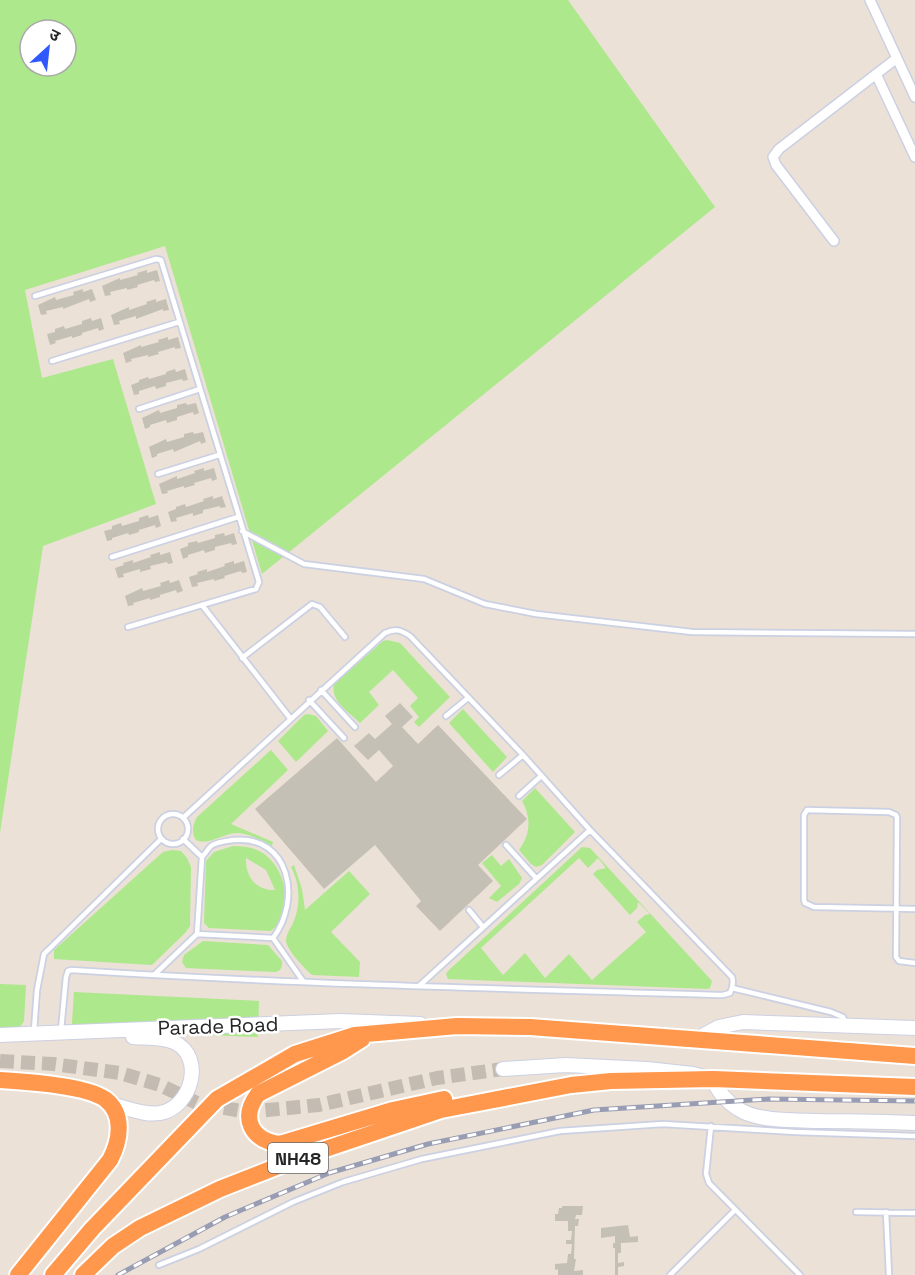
<svg xmlns="http://www.w3.org/2000/svg" width="915" height="1275" font-family="'Space Grotesk','Noto Sans Devanagari',sans-serif">
  <style>
    .green { fill: #ade88c; fill-rule: evenodd }
    .building { fill: #c5c0b5 }
    .lines { fill: none; stroke-linecap: round; stroke-linejoin: round }
    .secondary-tunnel { stroke: #c4bcb3; stroke-width: 14; stroke-dasharray: 14 7; stroke-linecap: butt }
    .lane-casing { stroke: #cbd0e2; stroke-width: 8 }
    .street-casing { stroke: #cbd0e2; stroke-width: 12 }
    .secondary-casing { stroke: #cbd0e2; stroke-width: 16 }
    .highway-casing { stroke: #fff; stroke-width: 20 }
    .lane { stroke: #fff; stroke-width: 4.5 }
    .street { stroke: #fff; stroke-width: 9 }
    .secondary { stroke: #fff; stroke-width: 14 }
    .highway { stroke: #ff974d; stroke-width: 16 }
    .rail-casing { stroke: #999db3; stroke-width: 5 }
    .rail { stroke: #fff; stroke-width: 3; stroke-dasharray: 9; stroke-linecap: butt }
    .labels { text-anchor: middle; dominant-baseline: central; stroke-width: 5; stroke-linejoin: round; paint-order: stroke }
    .shield { fill: #fff; stroke: #676767; stroke-width: 1.5 }
    .shield-label { font-size: 18px; font-weight: bold; fill: #262626 }
    .street-label { font-size: 20px; fill: #262626; stroke: #fff }
  </style>
  <rect width="100%" height="100%" fill="#ebe1d6"/>
  <path class="green" d="M0 0H568L715 207 262 574 165 246 25 290 42 378 113 359 156 504 43 546 0 833ZM30 30H66V66H30Z
    M387 640 400 643 450 697 419 727 414 722 419 717 410 706 418 698 393 670 369 692 379 705 360 723C349 712 330 701 334 684L383 641Z
    M463 709 507 757 493 772 449 723Z
    M308 714 316 716 328 731 296 762 278 741 304 715Z
    M271 750 288 770 231 824 273 842 272 846C262 841 251 834 239 833 224 832 210 846 196 840 191 833 193 824 197 817Z
    M535 788 575 832 542 865 536 867 531 864 519 850C530 835 532 818 522 801Z
    M233 846C243 846 253 847 261 852 287 867 295 912 271 931L209 928 204 923 206 861 214 852ZM246 858 266 870 275 890C256 891 245 876 246 858Z
    M582 847 590 848 712 981 710 988 708 989 448 979 446 974 448 971ZM579 858 588 868 598 858 606 868 597 870 593 874 630 915 637 908 638 902 650 914 645 915 637 922 646 932 592 980 569 954 545 978 525 953 503 975 481 948Z
    M172 850 181 851 187 858 191 867 190 926 185 933 152 965 54 959V950L163 852Z
    M492 855 501 866 509 859 522 878 519 884 497 902 489 898 501 886 482 863Z
    M294 865 302 889 305 910 349 871 370 894 331 932 360 962 359 977 312 975C305 969 287 950 286 941 286 934 291 928 293 923 301 906 300 883 291 867Z
    M203 941 268 945 282 961C283 967 280 972 274 972L186 968 182 962 184 955Z
    M0 984 26 985 24 1021 19 1029H0Z
    M74 992 259 1001 258 1037 79 1030 72 1025V1022Z"/>
  <path class="building" d="M147 270V273L157 270 160 281 155 282 154 280 137 285 138 287 127 290V288L110 292 111 295 105 296 102 286 120 278V280L138 275 137 273Z
    M83 289V292L92 289 96 300 90 302 89 299 63 309V307L46 311 47 314 41 315 38 305 55 297 56 300 74 295 73 292Z
    M156 299V302L166 299 169 310 163 311V309L136 319V316L119 321 120 324 114 325 111 315 129 307V310L147 304 146 302Z
    M91 318 92 321 101 318 104 329 99 331 98 328 82 333V335L72 338V336L55 341 56 343 50 345 47 334 55 332V329L64 326 65 329 82 324V321Z
    M168 337V340L178 337 181 348 175 349V347L158 352 159 354 148 357V355L131 359 132 361 126 363 123 353 141 345V347L159 342 158 340Z
    M175 369 176 372 185 369 188 380 183 381 182 379 166 383V386L156 389 155 386 139 391V394L134 395 131 385 139 382V380L148 377 149 379 166 374V372Z
    M186 403 187 405 196 403 199 413 194 415 193 412 177 417V420L167 423 166 420 150 425V427L145 429 142 418 159 410 160 413 177 408V405Z
    M193 432 194 434 203 432 206 442 201 444 200 441 174 452 173 449 157 454V456L152 458 149 447 166 439 167 442 184 437V434Z
    M204 468V471L214 468 217 479 212 481 211 478 194 483 195 485 184 488V486L167 491 168 493 162 494 159 484 177 476V479L195 473 194 471Z
    M213 496V499L222 496 226 507 220 508V506L203 510V513L193 516V513L176 518 177 521 171 522 168 512 176 509V507L185 504 186 507 204 501 203 499Z
    M148 515 149 518 158 515 161 526 156 528 155 525 139 530V532L129 535 128 533 112 538V540L107 541 104 531 112 529V526L121 523 122 526 139 521V518Z
    M224 533 225 536 234 533 237 544 232 545 231 543 215 547V550L205 553 204 550 188 555V557L183 559 180 549 188 546V543L197 541 198 543 215 538V535Z
    M160 552V555L170 552 173 563 168 564 167 562 150 566 151 569 140 572V569L123 574 124 577 118 578 115 568 124 565 123 563 133 560V563L151 557 150 555Z
    M234 561V564L244 561 247 572 242 573 241 571 224 576 225 578 214 581V579L197 583 198 586 192 587 189 577 198 574 197 572 207 569V572L225 566 224 564Z
    M169 580 170 583 179 580 183 591 177 593 176 590 160 595V597L150 600V598L133 603 134 605 128 606 125 596 142 588 143 591 161 586 160 583Z
    M400 703 413 717 402 727 418 744 438 725 527 819 478 865 493 881 440 931 416 906 421 901 375 845 324 889 255 809 337 738 376 782 393 766 379 750 368 760 354 746 369 733 375 739 392 724 385 716Z
    M562 1206H583L582 1215H576L575 1219H579L578 1226H575L574 1259H576L574 1271 583 1270V1275H558V1269L555 1270V1264L567 1263 568 1254H571L572 1244H566V1240H571L572 1231H568V1221H555V1214H558L559 1208H562Z
    M628 1225 630 1237 638 1236V1242L621 1243V1253H618V1263L624 1262V1266L618 1267V1275H615V1248H613V1243H615V1236L601 1238V1228Z"/>
  <g class="lines">
    <path class="secondary-tunnel" d="M0 1061 53 1064 120 1073 160 1085 197 1103 247 1112 319 1105 437 1078 503 1069"/>
    <g class="lane-casing">
      <path id="lane" d="M35 296 156 259 161 260 259 582 256 589 128 627
        M52 361 179 322
        M139 409 200 389
        M158 474 219 455
        M242 531 304 564 424 579 485 604 536 614 692 632 915 634
        M112 557 238 517
        M202 605 290 718
        M242 658 312 604 320 607 345 637
        M321 690 355 727
        M309 700 344 738
        M446 716 468 698
        M499 775 523 755
        M519 796 540 777
        M158 829a15 15 0 1 1 30 0a15 15 0 1 1-30 0Z
        M183 839 202 857 197 934 273 938C302 900 290 835 234 840 226 841 217 842 211 846 208 849 205 854 202 857
        M506 845 536 878
        M915 909 814 907 805 903 804 900V815L807 810 889 812 896 815 897 818 896 957 899 961 915 963
        M469 910 483 927
        M273 938 303 981
        M154 975 197 934
        M419 986 590 830
        M732 988 831 1012 843 1017 845 1022
        M61 1030 66 977 68 971 71 970C288 984 506 989 723 995L730 993C733 987 734 983 732 977L590 830 523 755 410 636C401 630 395 628 385 633L184 817
        M34 1031 37 990 44 954 161 839
        M711 1126 706 1174 709 1183 800 1275
        M856 1212 915 1213
        M886 1212 889 1275
        M159 1265 199 1249 293 1202 343 1182 422 1159 560 1131 663 1124 795 1132 915 1136
        M670 1275 734 1211"/>
    </g>
    <g class="street-casing">
      <path id="street" d="M870 0 915 97
        M876 74 915 157
        M834 241 776 165 773 157 779 149 897 58"/>
    </g>
    <g class="secondary-casing">
      <path id="secondary" d="M0 1035 341 1021 420 1024
        M695 1040 719 1027 743 1022 915 1028
        M503 1069 566 1065 647 1069 693 1074 713 1079C718 1092 728 1103 740 1110 760 1122 799 1120 822 1121 853 1121 884 1122 915 1123
        M110 1104C125 1107 145 1116 160 1113 191 1108 206 1057 174 1042 162 1037 146 1038 133 1037"/>
    </g>
    <g class="highway-casing">
      <path id="highway" d="M362 1039 343 1051 258 1094C240 1118 251 1140 280 1144L393 1110 444 1099
        M0 1080C26 1082 85 1085 105 1099 125 1114 120 1141 110 1160L18 1275
        M53 1275 92 1229 217 1099 295 1054 355 1035 457 1026 530 1027 915 1056
        M83 1275 113 1246 140 1228 220 1189 299 1158 441 1110 571 1085 611 1081 713 1079 915 1087"/>
    </g>
    <use href="#lane" class="lane"/>
    <use href="#street" class="street"/>
    <use href="#secondary" class="secondary"/>
    <use href="#highway" class="highway"/>
    <g class="rail-casing">
      <path id="rail" d="M118 1275 225 1217 329 1173 428 1144 594 1110 769 1099 915 1101"/>
    </g>
    <use href="#rail" class="rail"/>
  </g>
  <g class="labels">
    <rect class="shield" x="268" y="1143" width="60" height="30" rx="4.5"/>
    <g class="shield-label">
      <text x="298" y="1158">NH48</text>
    </g>
    <g class="street-label">
      <text transform="translate(218 1026) rotate(-2)">Parade Road</text>
    </g>
  </g>
  <g transform="translate(48 48) rotate(27)"><circle r="28" fill="#ffffff" stroke="#a8a8a8" stroke-width="1.5"/>
  <path d="M0-4.5L10 22L0 15L-10 22Z" fill="#2f59ff"/>
  <text y="-9" font-size="16" font-weight="bold" text-anchor="middle" fill="#262626">उ</text>
  </g>
</svg>
